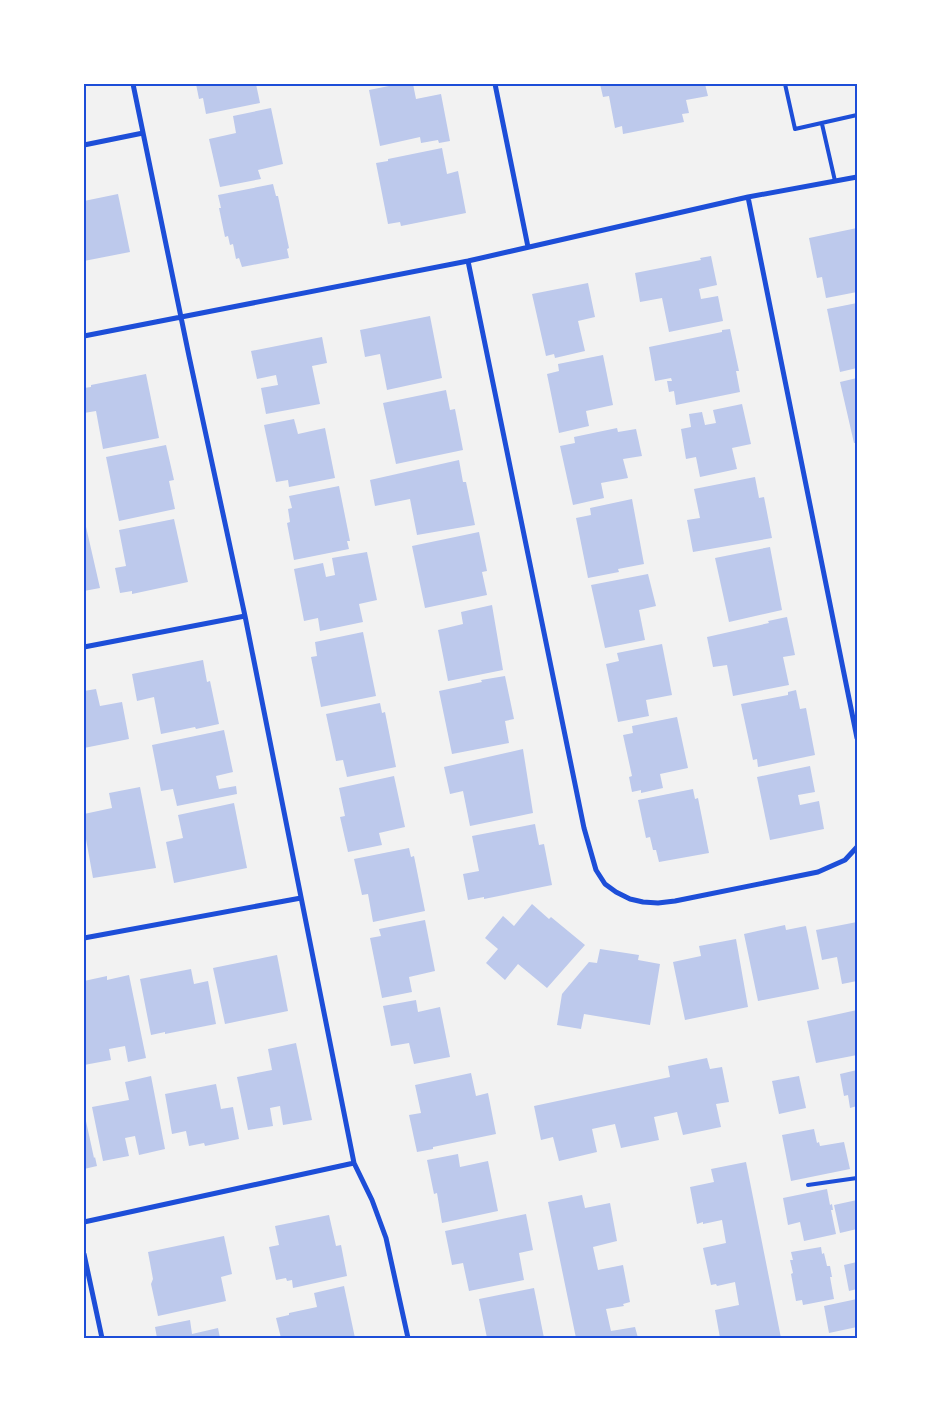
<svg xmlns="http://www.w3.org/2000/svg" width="941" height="1422" font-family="Commissioner,sans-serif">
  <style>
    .building { fill: #bdc9ec }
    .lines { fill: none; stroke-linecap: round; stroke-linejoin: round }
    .service { stroke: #1d4ed8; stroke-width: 4 }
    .minor { stroke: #1d4ed8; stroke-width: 5 }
    .neatline { fill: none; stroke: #1d4ed8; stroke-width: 2 }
  </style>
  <rect width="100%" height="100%" fill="#f2f2f2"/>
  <path class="building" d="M196 84H256L260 103 206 114 203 98 199 99Z
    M399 84H413L416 99 441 94 450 141 439 143 438 140 421 143 420 137 380 146 369 90Z
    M600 84H705L708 96 686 100 689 113 682 114 684 122 623 134 622 126 615 128 609 96 603 97Z
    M271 108 283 164 258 170 261 179 220 187 209 139 236 133 233 116Z
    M442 148 447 174 458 171 466 213 401 226 400 222 388 224 376 163 388 161V159Z
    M273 184 276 196H278L289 248 287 249 289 258 242 267 239 258 236 259 233 244 230 245 228 236 225 237 219 208H221L218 195Z
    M118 194 130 252 84 261V201Z
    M857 228V292L826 298 822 277 817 278 809 238Z
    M711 256 717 285 699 289 701 299 718 296 723 321 669 332 662 298 640 302 635 273 701 260 700 258Z
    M588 283 595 317 578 321 585 351 555 358 554 354 546 356 532 294Z
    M857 303V368L840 372 827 309Z
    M430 316 442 378 387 390 380 354 365 357 360 330Z
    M730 329 739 371H736L740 392 676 405 674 391 669 392 667 381H672L671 378 655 381 649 347 722 332V330Z
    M322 337 327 363 312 366 320 404 266 414 261 388 278 385 276 375 257 379 251 351Z
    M603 355 613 405 586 411 589 426 559 433 547 374 559 371 558 364Z
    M146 374 159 438 103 449 96 411 84 413V388L91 387V385Z
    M857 378V443H854L840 382Z
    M446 390 450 410 455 409 463 450 396 464 383 403Z
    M742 404 751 444 732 448 737 469 700 477 696 457 686 459 681 429 691 427 689 414 702 412 705 425 716 423 713 410Z
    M294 419 298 434 325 428 335 478 289 487 288 480 276 482 264 425Z
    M617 428 618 432 636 429 642 456 623 459 628 478 601 483 604 498 573 505 560 446 575 443 574 437Z
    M166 445 174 480 169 481 175 509 119 521 106 457Z
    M459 460 463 482H466L475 525 417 535 410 499 375 506 370 480Z
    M755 477 759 498 764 497 772 538 693 552 687 520 700 518 694 489Z
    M339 486 350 541H347L349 549 294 560 287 523 290 522 288 509 292 508 289 496Z
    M632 499 644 564 618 569 619 572 588 578 576 518 591 515 590 508Z
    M84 518 100 588 84 591Z
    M174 519 188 582 132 594V591L120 593 115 568 126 566 119 530Z
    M479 532 487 571 482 572 487 595 425 608 412 546Z
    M770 547 782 610 729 622 715 558Z
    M367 552 377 600 359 604 363 622 320 631 318 618 304 621 294 569 323 563 326 577 335 575 332 558Z
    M648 574 656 606 639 610 645 640 605 648 591 585Z
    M492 605 503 670 448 681 438 630 463 624 461 612Z
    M787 617 795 655 783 657 789 685 733 696 727 665 713 667 707 637 769 623 768 621Z
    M363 632 376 696 321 707 311 657 317 656 315 642Z
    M662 644 672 695 646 700 649 716 618 722 606 664 619 661 617 653Z
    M203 660 207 682 210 681 219 724 196 729 195 727 161 734 154 697 137 701 132 674Z
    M505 676 514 719 505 721 509 743 452 754 439 691 482 682 481 680Z
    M96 689 100 706 122 702 129 739 84 748V691Z
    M796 690 800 709 806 708 815 755 758 767 757 759 753 760 741 704 788 695V692Z
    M380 703 382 713 385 712 396 767 347 777 343 760 336 761 326 714Z
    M677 717 688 768 660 774 663 788 641 793V790L632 792 629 777 632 776 623 735 633 733 632 726Z
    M224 730 233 772 216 776 219 789 236 786 237 794 177 806 173 789 161 791 152 745Z
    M523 749 533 813 470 826 463 791 450 794 444 767Z
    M810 766 815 792 798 795 800 805 819 801 824 829 770 840 757 777Z
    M394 776 405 827 379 833 382 845 348 852 340 817 345 816 339 788Z
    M140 787 156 868 93 878 84 828V814L112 808 109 793Z
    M693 789 695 799 698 798 709 853 659 862 656 850H653L650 837 646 838 638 800Z
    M234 803 247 868 174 883 166 842 183 838 178 815Z
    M535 824 539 845 544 844 552 885 484 899V897L468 900 463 874 479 871 472 836Z
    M409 848 411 857 414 856 425 911 373 922 368 894 362 895 354 859Z
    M532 904 549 919 551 917 585 945 547 988 518 964 505 980 486 963 498 949 485 938 503 916 514 926Z
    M425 920 435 971 409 977 412 992 382 998 370 938 381 936 379 929Z
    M857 922V981L842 984 837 957 822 960 816 930Z
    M785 925 786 930 806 926 819 989 758 1001 744 934Z
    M736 939 748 1007 685 1020 673 962 701 956 699 946Z
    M600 949 639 955 638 960 660 964 650 1025 584 1014 581 1029 557 1025 562 994 589 962 597 963Z
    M277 955 288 1011 225 1024 213 968Z
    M191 969 194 984 208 981 216 1024 165 1034V1032L151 1035 140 979Z
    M129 975 146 1058 128 1062 125 1046 109 1049 111 1060 84 1065V981L107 976V980Z
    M416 1000 418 1012 440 1007 450 1057 414 1064 409 1043 391 1046 383 1006Z
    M857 1010V1055L816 1063 807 1021Z
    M296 1043 312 1120 283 1125 280 1106 270 1108 273 1126 248 1130 237 1077 272 1070 268 1049Z
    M707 1058 710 1069 722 1067 729 1102 716 1104 721 1127 683 1135 677 1112 654 1117 659 1140 621 1148 615 1124 592 1129 597 1152 559 1161 553 1137 541 1140 534 1106 670 1077 668 1066Z
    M857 1070V1106L850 1108 848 1095 844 1096 840 1074Z
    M471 1073 476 1096 488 1093 496 1134 433 1147V1149L417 1152 409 1115 421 1113 415 1085Z
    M151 1076 165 1149 139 1155 135 1136 125 1138 129 1156 103 1161 92 1107 129 1100 125 1082Z
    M799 1076 806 1108 779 1114 772 1081Z
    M216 1084 221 1109 233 1107 239 1139 205 1146 204 1143 189 1146 186 1131 172 1134 165 1094Z
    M84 1112 94 1158 95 1157 97 1166 84 1169Z
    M814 1129 817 1143 819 1142 820 1146 844 1142 850 1169 791 1181 782 1135Z
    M458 1154 460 1167 488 1161 498 1211 442 1223 437 1193 434 1194 427 1160Z
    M746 1162 781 1338H720L715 1310 739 1305 735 1282 717 1286 716 1284 711 1285 703 1248 726 1243 722 1220 703 1224V1222L697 1224 690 1187 714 1182 711 1169Z
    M827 1189 830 1205 832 1204 833 1210H831L836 1234 804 1241 800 1222 788 1225 783 1198Z
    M582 1195 585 1208 610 1203 617 1241 593 1247 598 1270 623 1265 630 1302 623 1304 624 1306 606 1309 611 1331 635 1327 638 1338H576L548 1202Z
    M857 1200V1229L840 1233 834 1205Z
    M526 1214 533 1250 519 1253 524 1280 469 1291 463 1263 452 1265 445 1231Z
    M329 1215 336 1246 341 1245 347 1276 293 1288 292 1280 287 1281 286 1278 276 1280 269 1247 279 1245 275 1226Z
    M224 1236 232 1274 221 1277 226 1301 158 1316 151 1284 153 1279 148 1252Z
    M821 1247 822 1254 824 1253 827 1266H830L832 1277H830L834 1299 803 1305 802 1300 796 1301 791 1274 793 1273 790 1260H793L791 1252Z
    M857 1262V1289L849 1291 844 1265Z
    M344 1286 355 1338H281L276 1318 289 1315V1313L317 1307 314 1293Z
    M534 1288 544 1338H487L479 1299Z
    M857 1299V1327L829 1333 824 1306Z
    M190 1320 192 1334 218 1328 220 1338H157L155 1327Z"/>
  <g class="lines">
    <path class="service" d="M785 84 795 129 857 115
      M822 124 835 181
      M808 1185 857 1178"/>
    <path class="minor" d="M133 84 189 356 245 616 354 1163 372 1200 386 1238 408 1338
      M495 84 528 247
      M84 145 143 133
      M748 197 857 738
      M468 261 584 828 596 870 605 884 616 892 630 899 643 902 658 903 675 901 818 872 845 860 857 847
      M84 336 468 261 748 197 857 177
      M84 647 245 616
      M84 938 301 898
      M84 1222 354 1163
      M84 1254 102 1338"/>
  </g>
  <rect width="941" height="1422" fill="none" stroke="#ffffff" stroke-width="170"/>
  <rect x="85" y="85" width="771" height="1252" class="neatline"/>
</svg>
